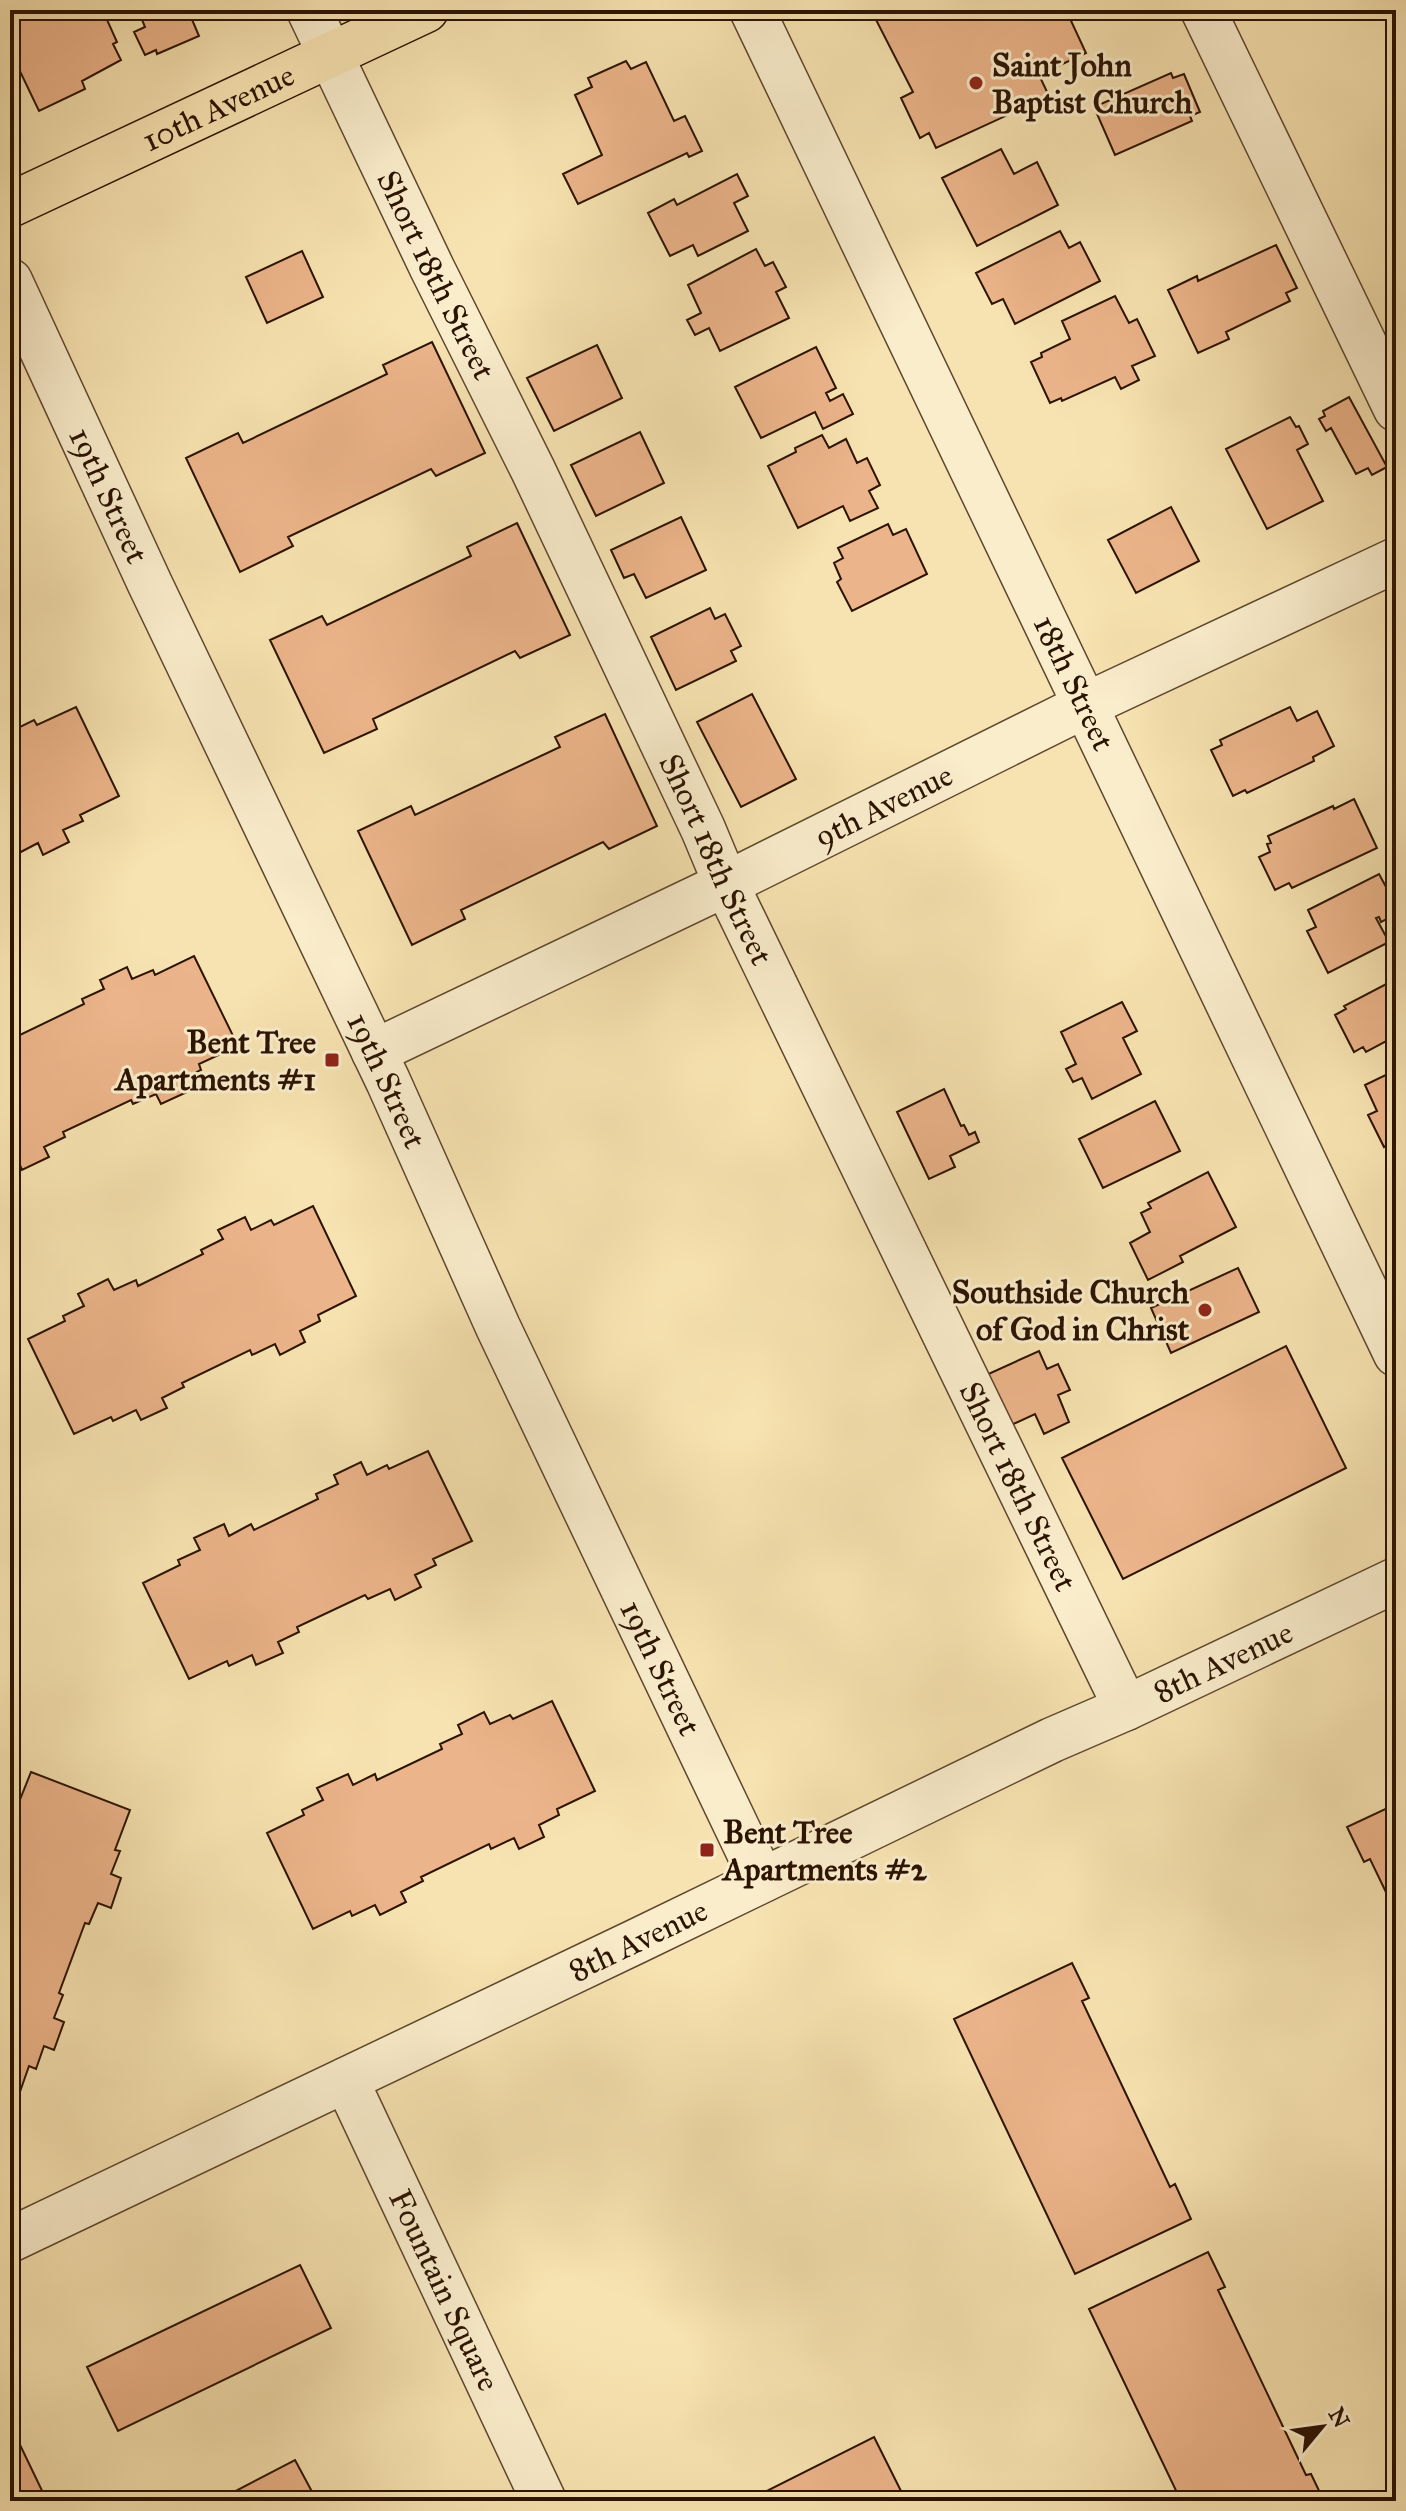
<svg xmlns="http://www.w3.org/2000/svg" width="1406" height="2511" font-family="'IM FELL Great Primer',serif">
  <style>
    .building { fill: #ecb48a; stroke: #2b1302; stroke-width: 2 }
    .lines { fill: none; stroke-linecap: round; stroke-linejoin: round }
    .minor-casing { stroke: #5e472e; stroke-width: 47 }
    .major-casing { stroke: #2b1302; stroke-width: 47 }
    .minor { stroke: #faedcc; stroke-width: 44 }
    .major { stroke: #f7e3b1; stroke-width: 44 }
    .poi-dot { fill: #8f2418; stroke: #faedcc; stroke-width: 3 }
    .labels { text-anchor: middle; dominant-baseline: central; stroke-width: 6; stroke-linejoin: round; paint-order: stroke }
    .poi-label { font-size: 32px; font-weight: bold; fill: #2b1302; stroke: #faedcc; text-anchor: start }
    .street-label { font-size: 32px; fill: #2b1302; stroke: #faedcc }
  </style>
  <rect width="100%" height="100%" fill="#f7e3b1"/>
  <filter id="stains"><feTurbulence type="fractalNoise" baseFrequency=".0025" numOctaves="4"/><feColorMatrix values="0 0 0 0 .2 0 0 0 0 .09 0 0 0 0 .02 0 0 0 .5 -.17"/></filter>
  <radialGradient id="worn" r=".72"><stop offset=".6" stop-color="#630" stop-opacity="0"/><stop offset="1" stop-color="#630" stop-opacity=".3"/></radialGradient>
  <path class="building" d="M36 10H87L92 19 104 13 117 42 113 44 121 60 82 81 85 89 39 111 17 65 12 67 10 63V22Z
    M138 10H188L199 36 157 54 156 50 145 55 134 32 145 27Z
    M871 10H971L974 16 987 10H1066L1086 53 1039 75 1049 96 936 148 929 133 920 138 901 98 913 92Z
    M626 61 631 69 646 62 674 121 685 116 702 151 689 157 687 153 578 204 563 174 602 155 575 95 592 87 588 78Z
    M1171 73 1173 78 1184 74 1200 112 1190 116 1192 121 1115 155 1094 107Z
    M1001 149 1014 174 1037 162 1058 205 977 246 942 178Z
    M737 174 748 196 734 203 748 231 698 256 693 245 670 256 648 213 674 199 677 205Z
    M1060 231 1069 248 1080 242 1100 281 1015 324 1003 299 992 304 976 273Z
    M1276 245 1297 288 1286 293 1290 301 1226 332 1229 339 1198 353 1168 290 1197 276 1198 281Z
    M756 249 765 266 773 262 786 287 776 292 789 318 720 351 709 328 695 335 687 320 701 313 688 285Z
    M302 251 323 297 267 323 246 277Z
    M1115 296 1129 323 1137 319 1155 356 1132 366 1139 380 1121 389 1115 377 1062 401 1061 398 1050 403 1031 362 1042 357 1041 353 1070 339 1062 321Z
    M432 342 485 453 436 476 431 469 288 537 293 546 240 572 186 458 238 433 243 443 387 374 383 365Z
    M597 345 622 398 554 431 527 378Z
    M816 347 836 388 826 393 830 401 843 394 853 414 823 429 815 412 761 438 735 387Z
    M1349 397 1387 467 1372 475 1368 468 1356 474 1331 428 1326 431 1319 419 1325 416 1323 411Z
    M1290 417 1296 427 1299 426 1308 444 1297 450 1323 501 1267 529 1226 449Z
    M640 432 664 483 596 516 571 465Z
    M822 435 829 448 846 439 857 463 867 458 880 485 869 491 878 508 850 521 843 506 798 528 768 466 796 452 795 448Z
    M1171 507 1199 561 1136 593 1108 540Z
    M681 517 706 570 646 598 634 574 624 578 611 550Z
    M517 523 570 635 520 658 515 651 373 719 377 729 324 753 270 640 322 616 327 625 471 556 467 547Z
    M888 524 893 535 906 529 927 574 852 611 837 582 841 579 834 563 843 558 838 548Z
    M710 608 715 619 725 614 741 646 731 651 736 661 676 690 651 637Z
    M752 694 796 779 741 807 697 722Z
    M76 707 119 796 80 815 83 821 63 830 69 842 43 855 38 843 15 855 13 850 10 852V721L14 730 34 720 37 725Z
    M1290 707 1297 721 1317 711 1334 746 1313 757 1314 761 1247 793 1245 790 1233 796 1211 750 1222 745 1220 740Z
    M605 714 657 826 609 849 603 842 461 910 465 919 412 945 358 831 411 806 415 815 560 747 555 737Z
    M1354 799 1377 848 1292 888 1289 883 1275 890 1259 857 1270 852 1267 844 1271 843 1268 836 1333 806 1334 809Z
    M1379 874 1392 898 1387 900 1392 911 1388 913 1390 917 1381 922 1379 917 1376 918 1389 942 1328 973 1307 931 1316 927 1308 910Z
    M194 956 238 1046 199 1064 201 1070 181 1080 187 1092 161 1104 156 1094 133 1104 131 1100 63 1132 65 1137 44 1147 49 1157 22 1170 18 1160 10 1164V1033L17 1030 20 1035 84 1004 82 999 104 989 100 980 127 967 132 979 153 970 155 975Z
    M1396 979V1036L1366 1052 1363 1047 1354 1052 1335 1015 1346 1009 1344 1006Z
    M1122 1002 1137 1031 1123 1038 1141 1074 1092 1099 1082 1078 1073 1082 1066 1069 1076 1064 1061 1032Z
    M1396 1070V1140L1384 1147 1368 1115 1377 1111 1365 1085Z
    M944 1089 961 1126 964 1125 969 1135 975 1132 979 1142 950 1156 955 1167 929 1179 897 1112Z
    M1155 1101 1180 1151 1103 1188 1079 1139Z
    M1208 1172 1236 1227 1180 1256 1183 1262 1148 1280 1130 1243 1150 1232 1141 1213 1151 1208 1148 1203Z
    M313 1206 356 1296 318 1315 320 1321 300 1331 305 1342 280 1355 275 1344 252 1355 250 1350 182 1383 184 1387 162 1398 167 1408 141 1420 136 1410 113 1421 111 1417 74 1434 28 1339 65 1321 63 1316 84 1306 78 1294 108 1279 114 1290 136 1280 138 1286 203 1254 201 1250 223 1239 218 1230 245 1217 251 1230 271 1220 274 1225Z
    M1238 1268 1259 1312 1171 1353 1151 1308Z
    M1286 1346 1346 1468 1123 1579 1062 1458Z
    M1039 1351 1047 1369 1058 1364 1070 1390 1058 1395 1069 1422 1044 1434 1035 1414 1007 1427 984 1376Z
    M428 1451 472 1541 433 1559 436 1565 415 1575 421 1587 395 1600 390 1589 368 1599 365 1595 297 1627 299 1632 278 1642 283 1653 256 1665 252 1655 229 1666 227 1661 189 1679 143 1583 180 1565 178 1560 200 1550 194 1538 224 1524 229 1536 251 1524 254 1530 318 1499 316 1494 338 1484 334 1475 361 1462 367 1475 387 1465 389 1469Z
    M552 1701 595 1791 557 1809 559 1815 539 1825 544 1837 519 1849 514 1838 491 1849 489 1844 421 1877 423 1881 401 1892 406 1902 380 1915 375 1905 352 1916 350 1911 313 1929 267 1833 304 1815 302 1810 323 1800 317 1788 348 1774 353 1785 375 1774 377 1780 442 1749 440 1744 462 1734 458 1725 484 1712 490 1724 510 1715 513 1719Z
    M31 1772 130 1810 115 1850 120 1851 111 1874 121 1878 111 1908 98 1903 89 1924 85 1923 59 1993 63 1995 54 2018 64 2022 54 2050 44 2046 36 2069 29 2066 15 2106 10 2104V1809L15 1812Z
    M1396 1804V1913L1370 1859 1364 1862 1347 1827Z
    M1072 1963 1089 1998 1082 2001 1170 2187 1175 2184 1191 2219 1075 2274 954 2019Z
    M1208 2252 1225 2287 1218 2290 1306 2475 1311 2474 1324 2501H1181L1089 2309Z
    M300 2265 331 2328 118 2431 87 2367Z
    M10 2424 47 2501H10Z
    M874 2437 906 2501H747Z
    M295 2460 317 2501H231L228 2495Z"/>
  <g class="lines">
    <g class="minor-casing">
      <g id="minor">
        <path id="s1" d="M309 10 432 268 533 470 703 829 726 884 1126 1708"/>
        <path id="s2" d="M752 10 1396 1354"/>
        <path d="M1203 10 1396 409"/>
        <path id="s3" d="M10 281 150 584 388 1081 498 1327 762 1880"/>
        <path id="s4" d="M374 1052 726 884 1086 705 1396 560"/>
        <path id="s5" d="M346 2080 544 2501"/>
        <path id="s6" d="M10 2240 637 1941 1052 1740 1126 1708 1396 1580"/>
      </g>
    </g>
    <g class="major-casing">
      <g id="major">
        <path id="s7" d="M10 205 426 10"/>
      </g>
    </g>
    <use href="#minor" class="minor"/>
    <use href="#major" class="major"/>
  </g>
  <g class="poi-dot">
    <circle cx="976" cy="83" r="8"/>
    <rect x="324" y="1052" width="16" height="16" rx="4"/>
    <circle cx="1205" cy="1310" r="8"/>
    <rect x="699" y="1842" width="16" height="16" rx="4"/>
  </g>
  <g class="labels">
    <g class="poi-label">
      <text x="992" y="65">Saint John<tspan x="992" dy="37">Baptist Church</tspan></text>
      <text x="316" y="1042" text-anchor="end">Bent Tree<tspan x="316" dy="37">Apartments #1</tspan></text>
      <text x="1189" y="1292" text-anchor="end">Southside Church<tspan x="1189" dy="37">of God in Christ</tspan></text>
      <text x="723" y="1832">Bent Tree<tspan x="723" dy="37">Apartments #2</tspan></text>
    </g>
    <g class="street-label">
      <text stroke="none"><textPath href="#s7" startOffset="230">10th Avenue</textPath></text>
      <text stroke="none"><textPath href="#s1" startOffset="294">Short 18th Street</textPath></text>
      <text stroke="none"><textPath href="#s3" startOffset="236">19th Street</textPath></text>
      <text stroke="none"><textPath href="#s2" startOffset="746">18th Street</textPath></text>
      <text stroke="none"><textPath href="#s4" startOffset="566">9th Avenue</textPath></text>
      <text stroke="none"><textPath href="#s1" startOffset="942">Short 18th Street</textPath></text>
      <text stroke="none"><textPath href="#s3" startOffset="884">19th Street</textPath></text>
      <text stroke="none"><textPath href="#s1" startOffset="1638">Short 18th Street</textPath></text>
      <text stroke="none"><textPath href="#s6" startOffset="1344">8th Avenue</textPath></text>
      <text stroke="none"><textPath href="#s3" startOffset="1532">19th Street</textPath></text>
      <text stroke="none"><textPath href="#s6" startOffset="696">8th Avenue</textPath></text>
      <text stroke="none"><textPath href="#s5" startOffset="232">Fountain Square</textPath></text>
    </g>
  </g>
  <rect width="1406" height="2511" fill="none" stroke="#f7e3b1" stroke-width="40"/>
  <rect x="12" y="12" width="1382" height="2487" fill="none" stroke="#2b1302" stroke-width="4"/>
  <rect x="20" y="20" width="1366" height="2471" fill="none" stroke="#2b1302" stroke-width="2"/>
  <g transform="translate(1322 2427) rotate(61)" stroke="#faedcc" stroke-width="6" paint-order="stroke">
  <path d="M0-6L14 30L0 20L-14 30Z" fill="#2b1302"/>
  <text y="-12" font-size="22" font-weight="bold" text-anchor="middle" fill="#2b1302">N</text>
  </g>
  <rect width="100%" height="100%" filter="url(#stains)"/>
  <rect width="100%" height="100%" fill="url(#worn)"/>
</svg>
